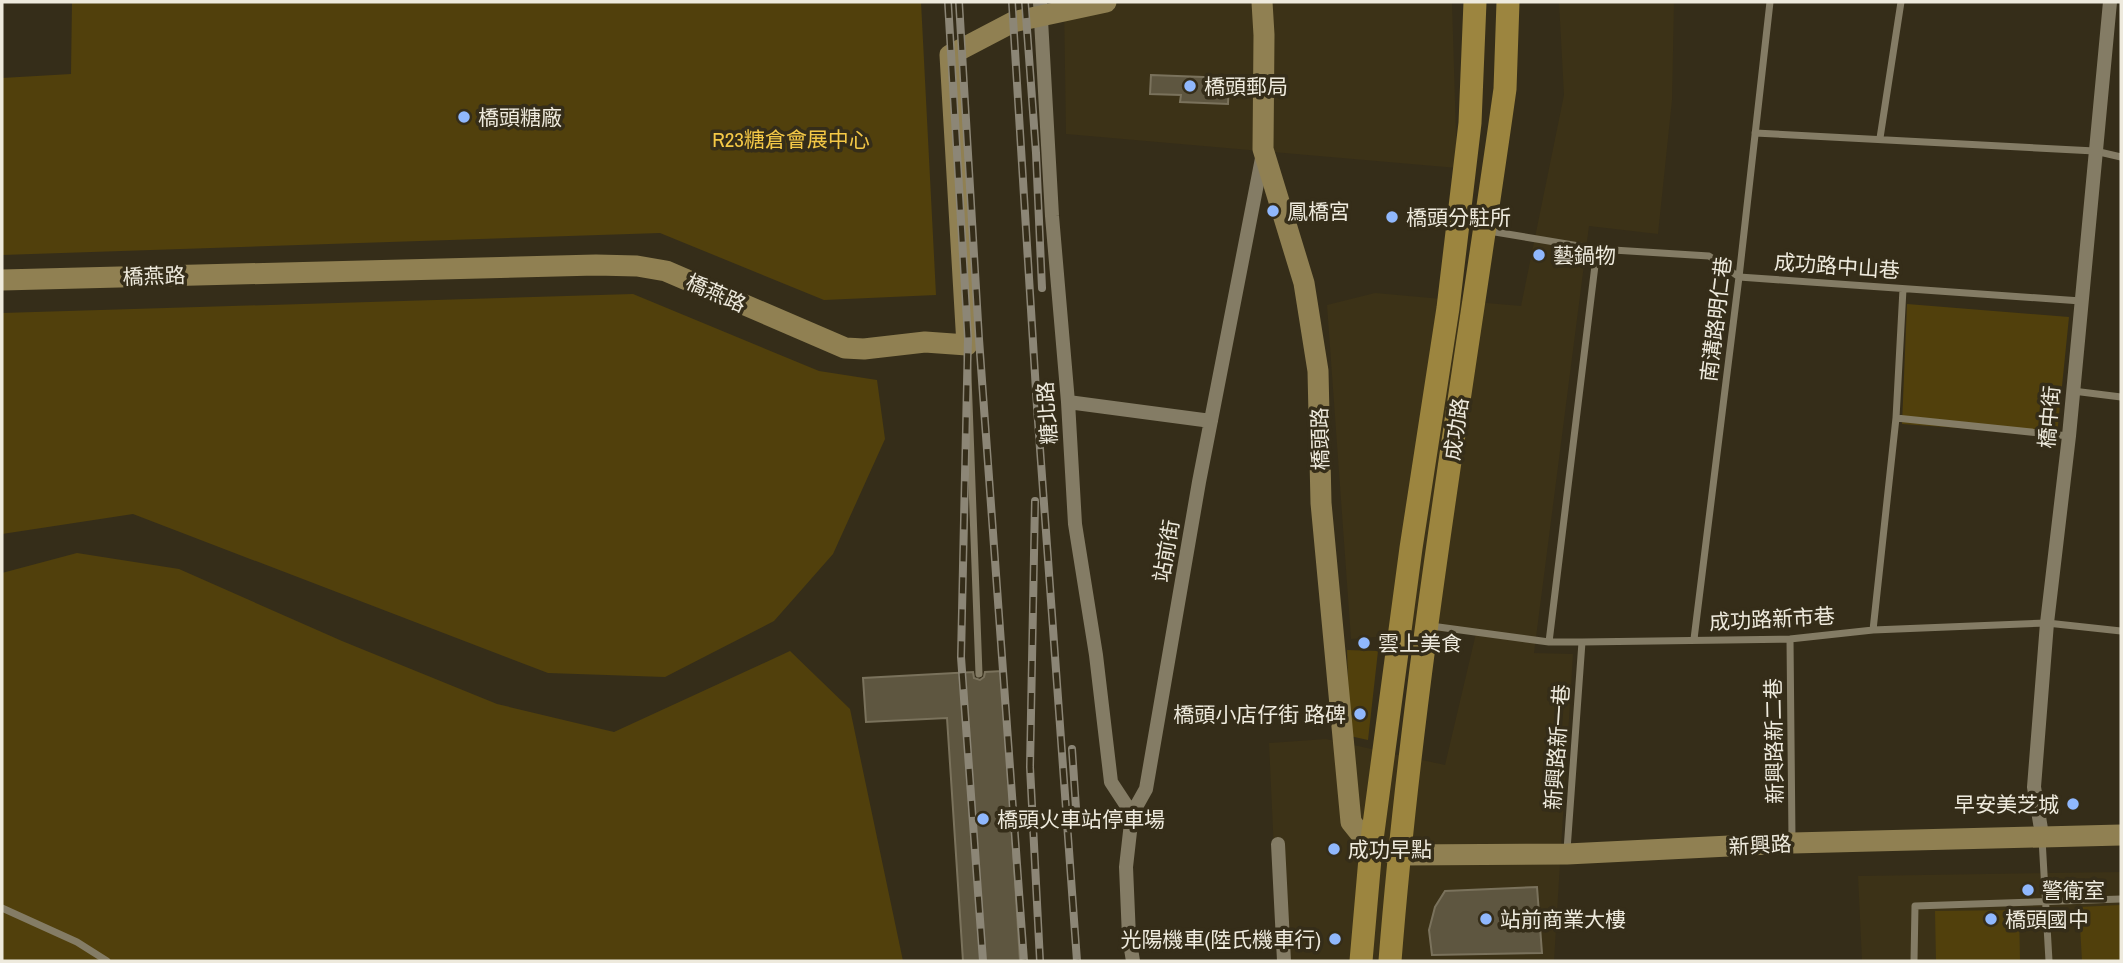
<svg xmlns="http://www.w3.org/2000/svg" width="2123" height="963" font-family="'Archivo Narrow','Noto Sans TC',sans-serif">
  <style>
    .built { fill: #3c3217 }
    .green { fill: #51400c }
    .building { fill: #5e5640; stroke: #7a725c; stroke-width: 2 }
    .lines { fill: none; stroke-linecap: round; stroke-linejoin: round }
    .lane { stroke: #847c65; stroke-width: 7 }
    .street { stroke: #847c65; stroke-width: 14 }
    .secondary { stroke: #908052; stroke-width: 21 }
    .primary { stroke: #9c853f; stroke-width: 23 }
    .rail-casing { stroke: #8c8676; stroke-width: 8 }
    .rail { stroke: #352d19; stroke-width: 5; stroke-dasharray: 16; stroke-linecap: butt }
    .poi-dot { fill: #90b8fd; stroke: #352d19; stroke-width: 2.5 }
    .labels { text-anchor: middle; dominant-baseline: central; stroke-width: 7; stroke-linejoin: round; paint-order: stroke }
    .poi-label { font-size: 21px; fill: #eeeadd; stroke: #352d19; text-anchor: start }
    .park-label { font-size: 21px; fill: #f4c846; stroke: #352d19 }
    .street-label { font-size: 21px; fill: #eeeadd; stroke: #352d19 }
  </style>
  <rect width="100%" height="100%" fill="#352d19"/>
  <path class="built" d="M1064 2H1452L1457 168 1066 134Z
    M1559 2H1674L1672 100 1658 234 1589 226 1534 653 1573 654 1554 961H1279L1269 743 1326 739 1445 765 1477 629 1351 639 1327 305 1375 293 1521 306 1564 95Z
    M2121 872V961H1862L1858 876Z"/>
  <path class="green" d="M72 2H921L936 295 824 300 660 233 2 255V78L71 74Z
    M633 294 819 371 877 380 885 439 833 554 774 621 665 677 548 673 133 514 2 534V313Z
    M1907 304 2069 317 2057 435 1902 424Z
    M77 553 179 569 342 641 497 704 614 732 790 651 850 709 903 961H2V573Z
    M1347 650 1378 651 1368 740 1350 736Z
    M2121 905V961H2082L2079 907Z
    M2019 910 2020 961H1936L1935 911Z"/>
  <path class="building" d="M1151 75 1229 78 1228 104 1180 102 1181 95 1150 94Z
    M1002 671 1020 961H963L947 718 866 722 863 678 973 672 974 678 980 680 984 677 985 672Z
    M1537 887 1542 953 1432 955 1429 930 1435 907 1445 891Z"/>
  <g class="lines">
    <path class="lane" d="M1755 133 2095 151 2121 157
      M1880 138 1901 2
      M1489 231 1597 249 1709 256 1739 277 2081 301
      M967 349 979 674
      M2073 391 2121 397
      M1896 418 2069 436
      M1431 626 1549 642H1582L1790 639 1873 630 2047 623 2121 631
      M1873 630 1896 418 1903 289
      M1694 639 1739 277 1770 2
      M1790 639 1792 839
      M1549 642 1597 249
      M2042 839 2049 961
      M1567 850 1582 642
      M2 908 77 942 107 961
      M1914 961 1915 906 2121 899"/>
    <path class="street" d="M1040 2 1052 216 1068 402 1075 524 1096 655 1111 782 1132 814
      M1068 402 1211 421
      M2042 835 2034 787 2047 623 2069 436 2110 2
      M1278 844 1284 961
      M1133 961 1129 937 1126 867 1132 814 1146 789 1199 482 1263 153"/>
    <path class="secondary" d="M1262 2 1264 35 1263 149 1304 283 1318 371 1321 503 1351 822 1371 847 1398 855 1567 854 1792 843 2121 835
      M2 280 596 265 637 266 666 271 845 348 864 349 925 342 967 345 950 55 1013 22 1106 2"/>
    <path class="primary" d="M1361 961 1371 847 1411 548 1448 308 1470 123 1475 2
      M1390 961C1413 669 1464 380 1505 89L1508 2"/>
    <g class="rail-casing">
      <path id="rail" d="M948 2 968 338 961 657 983 961
        M959 2 979 339 1024 961
        M1012 2 1037 407 1077 961
        M1025 2 1036 153 1042 288
        M1035 501 1030 767 1040 961
        M1072 749 1076 808"/>
    </g>
    <use href="#rail" class="rail"/>
  </g>
  <g class="poi-dot">
    <circle cx="1190" cy="86" r="7"/>
    <circle cx="464" cy="117" r="7"/>
    <circle cx="1273" cy="211" r="7"/>
    <circle cx="1392" cy="217" r="7"/>
    <circle cx="1539" cy="255" r="7"/>
    <circle cx="1364" cy="643" r="7"/>
    <circle cx="1360" cy="714" r="7"/>
    <circle cx="2073" cy="804" r="7"/>
    <circle cx="983" cy="819" r="7"/>
    <circle cx="1334" cy="849" r="7"/>
    <circle cx="2028" cy="890" r="7"/>
    <circle cx="1486" cy="919" r="7"/>
    <circle cx="1991" cy="919" r="7"/>
    <circle cx="1335" cy="939" r="7"/>
  </g>
  <g class="labels">
    <g class="poi-label">
      <text x="1204" y="86">橋頭郵局</text>
      <text x="478" y="117">橋頭糖廠</text>
      <text x="1287" y="211">鳳橋宮</text>
      <text x="1406" y="217">橋頭分駐所</text>
      <text x="1553" y="255">藝鍋物</text>
      <text x="1378" y="643">雲上美食</text>
      <text x="1346" y="714" text-anchor="end">橋頭小店仔街 路碑</text>
      <text x="2059" y="804" text-anchor="end">早安美芝城</text>
      <text x="997" y="819">橋頭火車站停車場</text>
      <text x="1348" y="849">成功早點</text>
      <text x="2042" y="890">警衛室</text>
      <text x="1500" y="919">站前商業大樓</text>
      <text x="2005" y="919">橋頭國中</text>
      <text x="1321" y="939" text-anchor="end">光陽機車(陸氏機車行)</text>
    </g>
    <g class="park-label">
      <text x="791" y="139">R23糖倉會展中心</text>
    </g>
    <g class="street-label">
      <text transform="translate(1837 266) rotate(4)">成功路中山巷</text>
      <text transform="translate(154 276) rotate(-2)">橋燕路</text>
      <text transform="translate(716 293) rotate(24)">橋燕路</text>
      <text transform="translate(1716 319) rotate(-83)">南溝路明仁巷</text>
      <text transform="translate(1047 413) rotate(-94)">糖北路</text>
      <text transform="translate(2049 417) rotate(-85)">橋中街</text>
      <text transform="translate(1456 429) rotate(-82)">成功路</text>
      <text transform="translate(1320 439) rotate(-91)">橋頭路</text>
      <text transform="translate(1166 551) rotate(-80)">站前街</text>
      <text transform="translate(1772 619) rotate(-3)">成功路新市巷</text>
      <text transform="translate(1774 741) rotate(-91)">新興路新二巷</text>
      <text transform="translate(1557 747) rotate(-86)">新興路新一巷</text>
      <text transform="translate(1760 845) rotate(-3)">新興路</text>
    </g>
  </g>
  <rect width="2123" height="963" fill="none" stroke="#eeeadd" stroke-width="7"/>
</svg>
